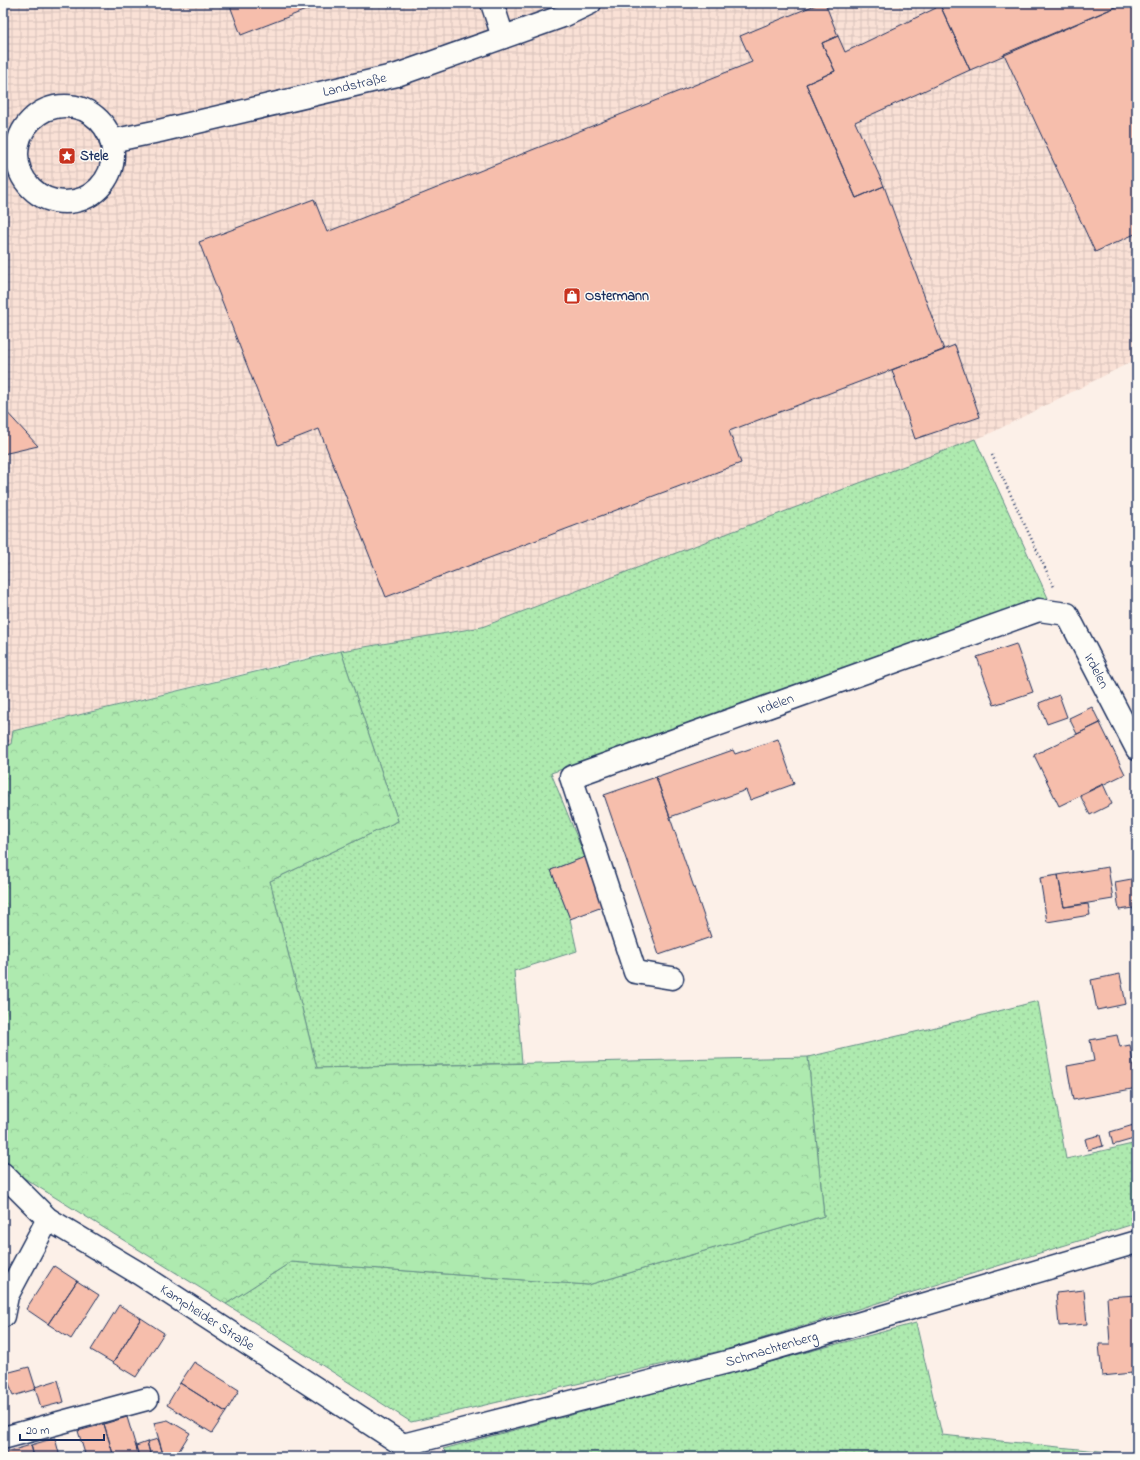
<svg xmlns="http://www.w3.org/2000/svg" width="1140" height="1460" font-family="'Indie Flower',sans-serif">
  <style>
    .industrial { fill: url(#industrial-grid) }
    .grass { fill: url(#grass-dots); stroke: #648c86 }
    .forest { fill: url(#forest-crowns); stroke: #648c86 }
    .building { fill: #f6beac; stroke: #1b2f5e }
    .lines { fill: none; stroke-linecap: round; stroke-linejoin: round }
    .minor-casing { stroke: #1b2f5e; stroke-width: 25 }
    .major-casing { stroke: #1b2f5e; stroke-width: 25 }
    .path { stroke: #1b2f5e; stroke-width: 2.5; stroke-dasharray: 1 3; stroke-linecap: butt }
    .minor { stroke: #fdfcf7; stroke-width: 22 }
    .major { stroke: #fdfcf7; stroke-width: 22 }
    .labels { text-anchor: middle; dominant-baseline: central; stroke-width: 3; stroke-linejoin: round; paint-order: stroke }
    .street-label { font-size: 14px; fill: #1b2f5e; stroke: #fdfcf7 }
    .poi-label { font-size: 14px; font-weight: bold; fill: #1b2f5e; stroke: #fdfcf7; text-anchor: start }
  </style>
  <defs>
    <pattern id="industrial-grid" width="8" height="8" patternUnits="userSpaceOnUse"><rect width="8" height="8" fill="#fae1d6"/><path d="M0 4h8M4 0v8" fill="none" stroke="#d6c1ba"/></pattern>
    <pattern id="grass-dots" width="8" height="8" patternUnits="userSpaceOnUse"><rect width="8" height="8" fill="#aeeaaf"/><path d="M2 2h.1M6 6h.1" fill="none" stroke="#95c999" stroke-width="1.8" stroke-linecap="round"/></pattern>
    <pattern id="forest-crowns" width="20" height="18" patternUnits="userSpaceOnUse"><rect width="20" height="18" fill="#aeeaaf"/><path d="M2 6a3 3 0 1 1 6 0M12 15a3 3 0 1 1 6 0" fill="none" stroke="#95c999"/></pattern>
  </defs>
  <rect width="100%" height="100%" fill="#fcf0e8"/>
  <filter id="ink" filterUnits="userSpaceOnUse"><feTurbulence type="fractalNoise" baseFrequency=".025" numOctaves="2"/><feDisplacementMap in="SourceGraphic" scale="8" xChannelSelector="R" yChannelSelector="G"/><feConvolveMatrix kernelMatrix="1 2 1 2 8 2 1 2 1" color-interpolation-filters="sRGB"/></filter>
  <g filter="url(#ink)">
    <path class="industrial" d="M3 3H1137V359L989 434 482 627 321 654 34 726 13 731 11 744 3 746Z"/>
    <path class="grass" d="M975 439 1048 598 551 773 585 857 551 870 570 919 577 951 514 971 522 1063 317 1068 270 881 398 821 341 651 482 627Z
      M1038 1001 1066 1159 1137 1143V1223L725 1350 411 1422 226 1304 291 1262 588 1285 824 1216 808 1057 928 1029Z
      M916 1323 942 1435 1137 1455V1457H451L443 1449Z"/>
    <path class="forest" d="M341 651 398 821 270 881 317 1068 808 1057 824 1216 588 1285 291 1262 226 1304 16 1173 3 1157V746L11 744 13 731Z"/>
    <path class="building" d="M229 3H324L241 35Z
      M820 3H825L838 36 822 43 835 71 806 84 856 198 884 186 944 350 729 431 741 463 386 597 319 429 278 445 199 242 314 199 327 232 752 62 740 36Z
      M934 3H939L970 70 855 122 884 186 856 198 806 84 835 71 822 43 838 36 845 52 936 8Z
      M939 3H1125L970 70Z
      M1125 3H1137V233L1095 252 1004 54Z
      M955 345 980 417 915 439 892 370Z
      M3 408 38 446 3 454Z
      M1016 644 1033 692 994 705 977 657Z
      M1059 695 1067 717 1047 724 1039 703Z
      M1092 707 1100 723 1077 734 1069 718Z
      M3 717 8 742 3 743Z
      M1100 723 1125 774 1059 806 1034 755Z
      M778 739 794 784 750 800 746 790 670 817 656 777 733 750 735 754Z
      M656 777 711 937 659 955 604 795Z
      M1103 784 1112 804 1090 815 1080 795Z
      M585 857 605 906 570 919 551 870Z
      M1108 867 1113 899 1064 907 1058 875Z
      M1058 875 1064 907 1088 904 1090 915 1047 922 1040 878Z
      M1137 878V927H1136L1133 908 1119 910 1115 882Z
      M1120 974 1126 1004 1097 1010 1091 980Z
      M1117 1035 1120 1047 1130 1045 1137 1088 1073 1100 1067 1066 1094 1061 1090 1040Z
      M1137 1124V1138L1113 1145 1110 1132Z
      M1100 1135 1103 1146 1088 1150 1085 1139Z
      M54 1266 77 1281 48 1324 26 1309Z
      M77 1281 99 1295 71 1339 48 1324Z
      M1084 1290 1087 1324 1059 1326 1056 1293Z
      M1137 1295V1399H1134L1132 1373 1102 1376 1099 1344H1110L1107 1297Z
      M119 1305 141 1318 113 1363 91 1350Z
      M141 1318 164 1333 136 1377 113 1363Z
      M194 1362 239 1390 226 1412 180 1383Z
      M29 1367 36 1389 13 1396 6 1373Z
      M58 1380 64 1402 41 1408 35 1387Z
      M180 1383 226 1412 212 1433 167 1405Z
      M127 1417 139 1457H114L104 1424Z
      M168 1420 190 1433 177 1454 164 1457 154 1423Z
      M104 1424 114 1457H86L78 1431Z
      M55 1438 60 1457H34L31 1445Z
      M158 1439 164 1457H151L147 1442Z
      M147 1442 151 1457H139L136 1446Z
      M31 1445 34 1457H8L6 1452Z"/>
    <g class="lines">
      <g class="minor-casing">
        <g id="minor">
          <path d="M492 3 503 37"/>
          <path id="s1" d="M672 978 635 972 571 777 1039 610 1067 614 1137 749"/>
          <path id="s2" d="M3 1174 48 1219 140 1274 403 1445 413 1455"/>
          <path d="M3 1316 7 1296 48 1219"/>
          <path d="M3 1438 147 1399"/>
          <path id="s3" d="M403 1445 731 1361 1137 1242"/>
        </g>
      </g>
      <g class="major-casing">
        <g id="major">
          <circle cx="65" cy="154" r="48"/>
          <path id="s4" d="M111 141 159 131 397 75 563 16 590 3"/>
        </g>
      </g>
      <path class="path" d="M992 455 1054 587
        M350 1457 368 1453"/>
      <use href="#minor" class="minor"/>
      <use href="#major" class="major"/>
    </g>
  </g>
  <defs>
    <g id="sight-square" transform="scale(0.9)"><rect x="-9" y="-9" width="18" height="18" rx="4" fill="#c8321e" stroke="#fdfcf7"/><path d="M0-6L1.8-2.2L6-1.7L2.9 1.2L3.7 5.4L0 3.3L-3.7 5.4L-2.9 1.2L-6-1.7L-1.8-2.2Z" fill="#fff"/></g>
    <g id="shop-square" transform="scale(0.9)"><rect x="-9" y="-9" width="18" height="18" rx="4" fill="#c8321e" stroke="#fdfcf7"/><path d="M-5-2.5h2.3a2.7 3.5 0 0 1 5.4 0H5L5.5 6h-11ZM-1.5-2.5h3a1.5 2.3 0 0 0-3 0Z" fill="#fff"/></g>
  </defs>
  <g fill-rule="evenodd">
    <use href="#sight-square" x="67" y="156"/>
    <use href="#shop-square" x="572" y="296"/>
  </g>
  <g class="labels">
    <g class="street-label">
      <text stroke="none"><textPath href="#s4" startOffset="250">Landstraße</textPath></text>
      <text stroke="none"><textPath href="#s1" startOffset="832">Irdelen</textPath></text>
      <text stroke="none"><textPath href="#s1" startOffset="460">Irdelen</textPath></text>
      <text stroke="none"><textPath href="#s2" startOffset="251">Kampheider Straße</textPath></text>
      <text stroke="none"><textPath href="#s3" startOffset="381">Schmachtenberg</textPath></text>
    </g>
    <g class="poi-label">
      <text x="80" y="156">Stele</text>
      <text x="585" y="296">Ostermann</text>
    </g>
  </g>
  <rect width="1140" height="1460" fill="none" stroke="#fdfcf7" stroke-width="16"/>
  <rect x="8" y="8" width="1124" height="1444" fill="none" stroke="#1b2f5e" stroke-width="1.5" filter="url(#ink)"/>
  <path d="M20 1434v6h84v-6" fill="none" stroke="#1b2f5e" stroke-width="2"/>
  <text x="26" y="1434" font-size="12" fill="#1b2f5e" stroke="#fdfcf7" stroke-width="3" paint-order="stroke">20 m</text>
</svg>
